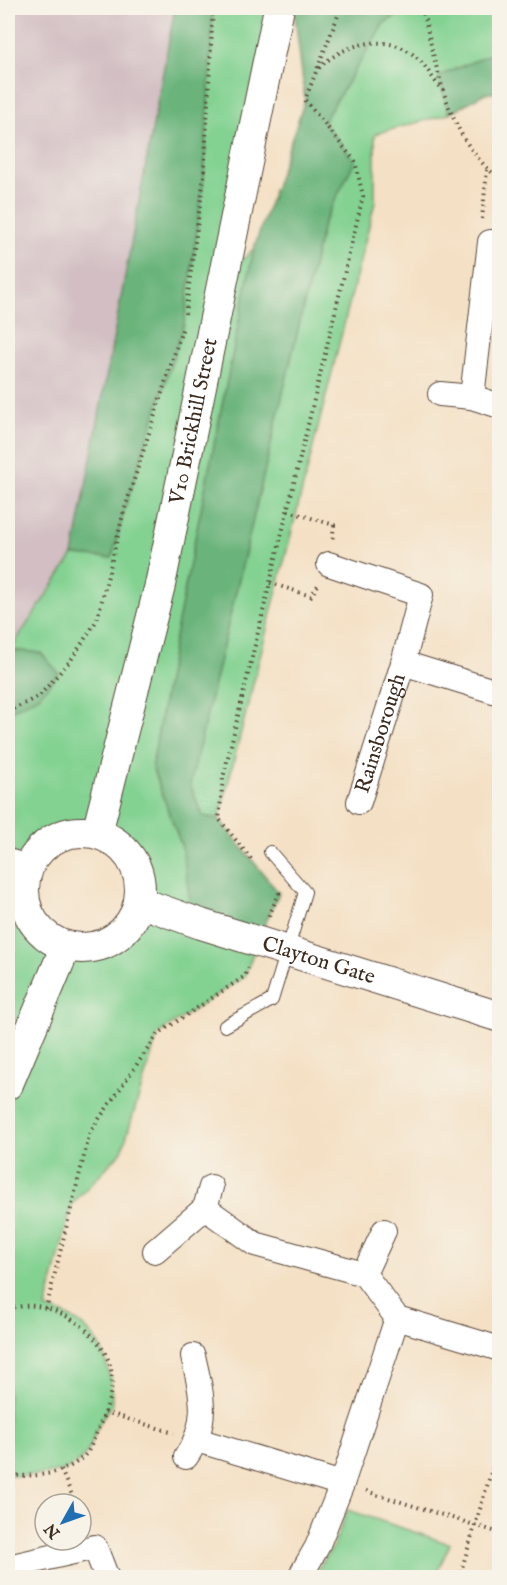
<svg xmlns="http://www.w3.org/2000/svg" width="507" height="1585" font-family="'IM FELL English',serif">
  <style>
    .industrial { fill: #d2bec3 }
    .green { fill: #83d292; stroke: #5f7e58; stroke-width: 1.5; fill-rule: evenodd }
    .forest { fill: #6ab47c; stroke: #526f4d; stroke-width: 1.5 }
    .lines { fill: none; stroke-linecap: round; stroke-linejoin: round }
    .service-casing { stroke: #574537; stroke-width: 14 }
    .minor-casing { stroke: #574537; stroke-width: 26 }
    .tertiary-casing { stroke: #574537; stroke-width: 32 }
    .path { stroke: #574537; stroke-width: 4; stroke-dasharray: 1.5 4.5; stroke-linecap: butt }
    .service { stroke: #fff; stroke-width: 12 }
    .minor { stroke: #fff; stroke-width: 24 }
    .tertiary { stroke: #fff; stroke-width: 30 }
    .labels { text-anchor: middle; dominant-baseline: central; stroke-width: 4.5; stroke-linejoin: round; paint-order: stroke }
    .street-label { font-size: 21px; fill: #3b2a1e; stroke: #f7f3e8 }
  </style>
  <rect width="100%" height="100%" fill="#f7f3e8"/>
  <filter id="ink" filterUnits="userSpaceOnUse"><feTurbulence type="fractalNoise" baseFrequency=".0167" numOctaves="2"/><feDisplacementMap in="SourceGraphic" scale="12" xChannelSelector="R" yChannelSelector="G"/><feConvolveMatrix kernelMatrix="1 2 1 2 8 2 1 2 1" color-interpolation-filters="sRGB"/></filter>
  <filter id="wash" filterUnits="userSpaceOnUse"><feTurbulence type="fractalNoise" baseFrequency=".008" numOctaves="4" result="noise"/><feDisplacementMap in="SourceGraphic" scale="24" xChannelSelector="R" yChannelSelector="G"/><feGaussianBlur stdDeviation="1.35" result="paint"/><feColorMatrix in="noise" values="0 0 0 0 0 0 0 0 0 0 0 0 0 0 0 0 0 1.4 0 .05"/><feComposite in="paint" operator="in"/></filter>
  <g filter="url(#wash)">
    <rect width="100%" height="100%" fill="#f4e0c4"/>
    <path class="industrial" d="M8 8H175L73 555 8 652Z"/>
    <path class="green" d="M213 8H280L224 279 254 248 173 647 152 767 182 847 193 921 257 942 245 976 158 1034 122 1151 72 1204 46 1308C97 1322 112 1357 112 1406 99 1418 95 1437 87 1452 73 1476 31 1477 8 1475V712L39 696 41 653 10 650 73 555 112 557 124 511 184 324 204 176ZM79 831C124 836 158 878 131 922 109 956 61 954 37 925 18 902 19 868 41 846 52 837 66 834 79 831Z
      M410 8H499V53L439 76 449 114 375 134V202L219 819 203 816 190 785 323 224 354 161 323 122 384 23Z
      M348 1510 450 1544 435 1577 312 1578 333 1547Z"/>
    <path class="forest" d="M175 8H213L204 177 184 324 124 511 112 558 73 555Z
      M294 8H410L384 23 323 122 355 161 323 224 190 785 203 816 219 819 279 893 257 942 193 921 182 847 152 767 173 647 254 248 305 100Z
      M493 53H499V93H485L449 114 439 76Z
      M10 650 41 653 59 673 39 696 8 712V652Z"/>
  </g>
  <g filter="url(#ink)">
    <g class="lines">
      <g class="service-casing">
        <path id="service" d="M225 1026 272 1000 305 892 270 852"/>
      </g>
      <g class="minor-casing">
        <g id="minor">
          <path d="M490 242 472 397 500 406"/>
          <path d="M440 394 472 397"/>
          <path d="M329 564 421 595 403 663 500 693"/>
          <path id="s1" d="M359 802 403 663"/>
          <path d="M8 861 27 867"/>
          <path d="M211 1187 205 1208 255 1244 364 1274 397 1318"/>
          <path d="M155 1251 205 1208"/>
          <path d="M364 1274 384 1231"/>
          <path d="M197 1440 342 1484 317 1547 301 1575"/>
          <path d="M186 1457C210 1422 202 1395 193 1356"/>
          <path d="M342 1484 397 1318 500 1349"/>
          <path d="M17 1565 95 1547 107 1578"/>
        </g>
      </g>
      <g class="tertiary-casing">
        <g id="tertiary">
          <circle cx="82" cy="890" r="58"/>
          <path id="s2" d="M97 833 160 585 279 8"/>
          <path id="s3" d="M139 902 201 924 500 1017"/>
          <path d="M8 1084 66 946"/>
        </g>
      </g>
      <path class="path" d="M422 8C438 69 446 138 500 179
        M319 68C344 43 386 32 415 56 425 64 433 79 441 89
        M482 219 487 170
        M185 314 204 177 213 8
        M288 511 334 525 332 542
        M270 583 311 596 318 585
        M8 712 39 696 71 660 97 620 124 511 183 327
        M251 859 219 819 223 778 363 196 355 161 305 100 341 8
        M269 916 279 893 277 891
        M8 1308C16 1307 26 1305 35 1306 68 1309 112 1342 112 1379 112 1394 105 1413 99 1427 95 1435 91 1449 85 1455 65 1476 33 1477 8 1475
        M46 1309 90 1132 158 1034 245 976 248 968
        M105 1412 174 1433
        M61 1470 76 1504
        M366 1491 500 1533
        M81 1516 85 1524
        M459 1578 500 1443"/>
      <use href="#service" class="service"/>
      <use href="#minor" class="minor"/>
      <use href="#tertiary" class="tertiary"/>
    </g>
  </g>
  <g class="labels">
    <g class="street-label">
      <text stroke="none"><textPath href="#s2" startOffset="423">V10 Brickhill Street</textPath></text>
      <text stroke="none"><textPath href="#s1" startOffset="72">Rainsborough</textPath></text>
      <text stroke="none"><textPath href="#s3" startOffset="189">Clayton Gate</textPath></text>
    </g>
  </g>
  <rect width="507" height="1585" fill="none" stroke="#f7f3e8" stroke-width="30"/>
  <g transform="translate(63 1522) rotate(230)"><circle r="28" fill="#f7f3e8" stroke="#aca397" stroke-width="1.5"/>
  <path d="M0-4.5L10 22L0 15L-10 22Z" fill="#1f6fb2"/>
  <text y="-9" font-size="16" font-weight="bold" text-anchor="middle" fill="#3b2a1e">N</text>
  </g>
</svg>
